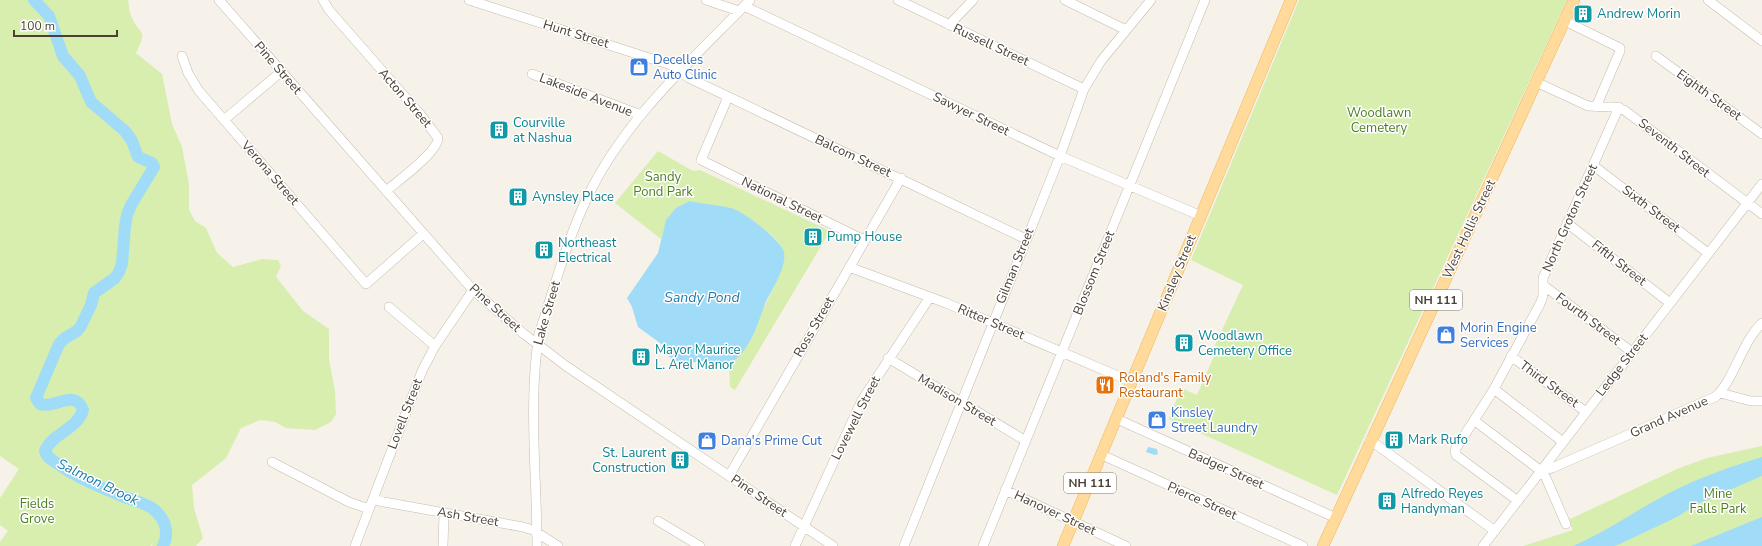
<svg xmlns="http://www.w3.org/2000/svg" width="1762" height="546" font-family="'Nunito Sans',sans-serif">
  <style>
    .green { fill: #d7eeae }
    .water { fill: #a0dcf8 }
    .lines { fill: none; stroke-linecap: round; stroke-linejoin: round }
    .river { stroke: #a0dcf8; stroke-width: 12 }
    .minor-casing { stroke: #c6bbae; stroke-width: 10 }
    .major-casing { stroke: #f1b85d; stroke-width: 12 }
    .minor { stroke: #fff; stroke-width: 9 }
    .major { stroke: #ffda9a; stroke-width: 11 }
    .labels { text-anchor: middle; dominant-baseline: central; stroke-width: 3; stroke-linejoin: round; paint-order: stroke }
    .shield { fill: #fff; stroke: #817a72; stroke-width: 1 }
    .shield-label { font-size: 12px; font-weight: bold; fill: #4b4136 }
    .culture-label { font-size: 13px; fill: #0d838f; stroke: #fff; text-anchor: start }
    .street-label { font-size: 13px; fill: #4b4136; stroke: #fff }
    .shop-label { font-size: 13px; fill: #366cbe; stroke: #fff; text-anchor: start }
    .park-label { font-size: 13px; fill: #4d7f21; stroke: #fff }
    .food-label { font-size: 13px; fill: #c56008; stroke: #fff; text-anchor: start }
    .water-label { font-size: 14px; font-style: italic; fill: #1f7aa9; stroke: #fff }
  </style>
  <rect width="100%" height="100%" fill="#f6f1e9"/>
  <path class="green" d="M0 0H128C129 5 129 11 131 16 139 36 149 27 136 53L162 74 172 124 182 147 189 184V210L195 221 206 228 217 253 233 267 262 259 278 260 281 266 276 277 303 311 329 329V360L335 391 336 414 331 422 315 430 286 428 275 422 260 420 241 428 226 458 192 485 194 508 203 538 196 546H152L153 543 150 546H0V542L8 531 0 525V498L19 469 0 456Z
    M1299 0H1567L1337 495 1169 419 1181 388 1197 395 1215 354V345L1243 285 1191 260Z
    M658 151 693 171 700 170 830 231 735 390 730 387 729 365 738 358C747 340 788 268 783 252 775 223 715 207 689 201 670 211 667 218 661 239L615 203Z
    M1762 446V546H1523L1573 530 1568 520 1677 469 1707 458Z"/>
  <path class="water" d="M689 201C703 204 717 205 731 208 743 211 781 240 784 252 787 268 771 290 765 304 756 328 751 349 729 365 712 360 699 360 683 365L668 356 671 351 638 327 632 307 627 298 658 253 666 220 676 208Z
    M1148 447 1157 449 1158 454 1155 455 1146 452Z
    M1762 457V476L1697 504 1677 517 1622 543 1615 546H1573C1608 531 1639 508 1673 491 1701 477 1732 466 1762 457Z
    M1762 517V546H1691L1752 521Z"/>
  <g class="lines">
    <path class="river" d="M34 0 49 16 63 56 80 76 91 102 125 131 132 141 138 157 152 163 154 167 131 205 127 215 125 226 122 264 119 272 115 278 94 293 91 305 81 326 77 331 65 338 59 344 36 398 40 404C55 409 75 388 83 410 78 429 51 434 45 451 47 458 52 460 58 464 77 478 101 487 124 497 133 500 144 503 152 508 165 518 170 532 163 546"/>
    <g class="minor-casing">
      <path id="minor" d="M219 0 473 290 524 334 566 366 833 546
        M323 0 329 10 420 114 438 138C438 152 398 181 386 191
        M469 0 671 65 689 78 1026 239
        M706 0 739 11
        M898 0 1084 89
        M1065 0 1126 30
        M1708 0 1762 41
        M744 6 1060 156 1201 216
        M1565 21 1620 48V51L1596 107
        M949 25 973 0
        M182 56 188 73 199 91 366 284 423 234
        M1656 56 1762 134
        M532 74 641 115
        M1536 82 1588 106 1613 107 1624 110 1762 214
        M728 97 701 160 864 240
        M224 120 282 71
        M1594 166 1708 253
        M1567 223 1670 303
        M849 267 946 303 1132 382
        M1543 285 1632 352
        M389 307 435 346
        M1511 356 1586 412
        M888 358 1026 441
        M1494 389 1563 442
        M1720 393 1751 401H1762
        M1117 419 1336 518
        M1475 421 1541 471 1546 478 1566 524
        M1370 440 1495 531
        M1102 455 1303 546
        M272 462 349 502 369 509
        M1541 471 1552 468 1715 397C1734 381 1741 343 1762 323
        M729 476 901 178
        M1005 490 1126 546
        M373 500 523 527 533 530 558 546
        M1518 501 1456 455 1455 450 1494 389 1540 304 1543 296V278L1619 107
        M658 521 700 546
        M355 546 422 371 435 346 473 290
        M443 546 444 513
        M537 546C537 476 528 403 539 334 554 288 567 240 588 196 624 120 692 60 750 0
        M795 546 862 400 930 297
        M904 546 1060 156 1084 89 1101 61 1151 0
        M983 546 1205 0
        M1483 546 1762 184"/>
    </g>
    <g class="major-casing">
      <path id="major" d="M1063 546 1291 0
        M1323 546 1574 0"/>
    </g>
    <use href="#minor" class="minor"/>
    <use href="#major" class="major"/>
  </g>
  <defs>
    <g id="building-square" transform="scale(1)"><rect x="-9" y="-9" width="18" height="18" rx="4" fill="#0f9aa8" stroke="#fff"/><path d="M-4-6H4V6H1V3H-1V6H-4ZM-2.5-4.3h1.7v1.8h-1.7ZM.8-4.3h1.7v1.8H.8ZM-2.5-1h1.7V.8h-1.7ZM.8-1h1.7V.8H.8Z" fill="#fff"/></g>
    <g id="shop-square" transform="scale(1)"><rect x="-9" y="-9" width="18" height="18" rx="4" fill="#3f7fe0" stroke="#fff"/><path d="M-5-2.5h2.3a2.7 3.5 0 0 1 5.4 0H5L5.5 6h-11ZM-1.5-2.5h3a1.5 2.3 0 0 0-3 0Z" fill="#fff"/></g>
    <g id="restaurant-square" transform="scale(1)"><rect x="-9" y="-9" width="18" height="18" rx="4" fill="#e8710a" stroke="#fff"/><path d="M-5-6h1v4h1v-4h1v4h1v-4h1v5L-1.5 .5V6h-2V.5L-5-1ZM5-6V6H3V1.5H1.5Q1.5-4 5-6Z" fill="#fff"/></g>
  </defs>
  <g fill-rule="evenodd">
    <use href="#building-square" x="1583" y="14"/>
    <use href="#shop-square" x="639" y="67"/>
    <use href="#building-square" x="499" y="130"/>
    <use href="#building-square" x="518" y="197"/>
    <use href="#building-square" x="813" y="237"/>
    <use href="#building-square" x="544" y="250"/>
    <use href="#shop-square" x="1446" y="335"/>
    <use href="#building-square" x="1184" y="343"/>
    <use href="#building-square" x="641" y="357"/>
    <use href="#restaurant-square" x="1105" y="385"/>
    <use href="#shop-square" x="1157" y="420"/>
    <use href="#building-square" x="1394" y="440"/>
    <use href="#shop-square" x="707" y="441"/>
    <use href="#building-square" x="680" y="460"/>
    <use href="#building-square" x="1387" y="501"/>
  </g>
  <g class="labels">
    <g class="shield">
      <rect x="1410" y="290" width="52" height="20" rx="3"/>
      <rect x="1064" y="473" width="52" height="20" rx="3"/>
    </g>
    <g class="shield-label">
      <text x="1436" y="300">NH 111</text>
      <text x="1090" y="483">NH 111</text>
    </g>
    <g class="culture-label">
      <text x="1597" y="14">Andrew Morin</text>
      <text x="513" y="123">Courville<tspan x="513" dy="15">at Nashua</tspan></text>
      <text x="532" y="197">Aynsley Place</text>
      <text x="827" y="237">Pump House</text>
      <text x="558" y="243">Northeast<tspan x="558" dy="15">Electrical</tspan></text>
      <text x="1198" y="336">Woodlawn<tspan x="1198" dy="15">Cemetery Office</tspan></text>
      <text x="655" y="350">Mayor Maurice<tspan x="655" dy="15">L. Arel Manor</tspan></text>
      <text x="1408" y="440">Mark Rufo</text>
      <text x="666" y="453" text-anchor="end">St. Laurent<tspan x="666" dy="15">Construction</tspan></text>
      <text x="1401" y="494">Alfredo Reyes<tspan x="1401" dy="15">Handyman</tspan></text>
    </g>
    <g class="street-label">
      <text transform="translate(576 34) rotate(17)">Hunt Street</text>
      <text transform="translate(991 45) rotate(25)">Russell Street</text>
      <text transform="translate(278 68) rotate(49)">Pine Street</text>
      <text transform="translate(586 95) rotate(21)">Lakeside Avenue</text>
      <text transform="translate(1709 95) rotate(36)">Eighth Street</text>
      <text transform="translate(405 98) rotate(49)">Acton Street</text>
      <text transform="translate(971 114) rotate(26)">Sawyer Street</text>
      <text transform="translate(1674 148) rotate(38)">Seventh Street</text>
      <text transform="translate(853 156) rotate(25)">Balcom Street</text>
      <text transform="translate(270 173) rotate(49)">Verona Street</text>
      <text transform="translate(782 200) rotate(26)">National Street</text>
      <text transform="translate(1651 209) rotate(37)">Sixth Street</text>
      <text transform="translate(1570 218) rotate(-66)">North Groton Street</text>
      <text transform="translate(1469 229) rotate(-65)">West Hollis Street</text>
      <text transform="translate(1619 263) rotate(38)">Fifth Street</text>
      <text transform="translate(1015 266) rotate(-68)">Gilman Street</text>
      <text transform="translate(1094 273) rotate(-68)">Blossom Street</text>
      <text transform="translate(1177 273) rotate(-68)">Kinsley Street</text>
      <text transform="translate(495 308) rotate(42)">Pine Street</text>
      <text transform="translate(547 313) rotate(-74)">Lake Street</text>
      <text transform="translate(1588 319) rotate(37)">Fourth Street</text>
      <text transform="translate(991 322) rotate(23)">Ritter Street</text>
      <text transform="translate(814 327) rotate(-60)">Ross Street</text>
      <text transform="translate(1622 365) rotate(-52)">Ledge Street</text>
      <text transform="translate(1549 384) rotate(36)">Third Street</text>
      <text transform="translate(957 400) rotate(31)">Madison Street</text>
      <text transform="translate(405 414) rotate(-69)">Lovell Street</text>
      <text transform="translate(1669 417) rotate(-24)">Grand Avenue</text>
      <text transform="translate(856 418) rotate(-63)">Lovewell Street</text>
      <text transform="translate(1226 469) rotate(24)">Badger Street</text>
      <text transform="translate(759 496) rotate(34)">Pine Street</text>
      <text transform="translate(1202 501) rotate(24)">Pierce Street</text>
      <text transform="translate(1055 513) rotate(25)">Hanover Street</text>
      <text transform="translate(468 517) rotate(10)">Ash Street</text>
    </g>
    <g class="shop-label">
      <text x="653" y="60">Decelles<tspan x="653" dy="15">Auto Clinic</tspan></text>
      <text x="1460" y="328">Morin Engine<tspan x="1460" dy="15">Services</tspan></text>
      <text x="1171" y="413">Kinsley<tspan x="1171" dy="15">Street Laundry</tspan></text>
      <text x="721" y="441">Dana's Prime Cut</text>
    </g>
    <g class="park-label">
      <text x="1379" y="113">Woodlawn<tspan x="1379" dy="15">Cemetery</tspan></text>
      <text x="663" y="177">Sandy<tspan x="663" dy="15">Pond Park</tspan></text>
      <text x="1718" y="494">Mine<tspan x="1718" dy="15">Falls Park</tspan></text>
      <text x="37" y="504">Fields<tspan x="37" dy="15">Grove</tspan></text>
    </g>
    <g class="food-label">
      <text x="1119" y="378">Roland's Family<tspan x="1119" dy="15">Restaurant</tspan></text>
    </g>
    <g class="water-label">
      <text x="702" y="297">Sandy Pond</text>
      <text transform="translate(98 482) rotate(26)">Salmon Brook</text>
    </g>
  </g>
  <path d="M14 30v6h103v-6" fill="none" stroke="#4b4136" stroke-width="2"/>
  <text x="20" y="30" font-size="12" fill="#4b4136" stroke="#ffffff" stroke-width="3" paint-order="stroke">100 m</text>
</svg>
